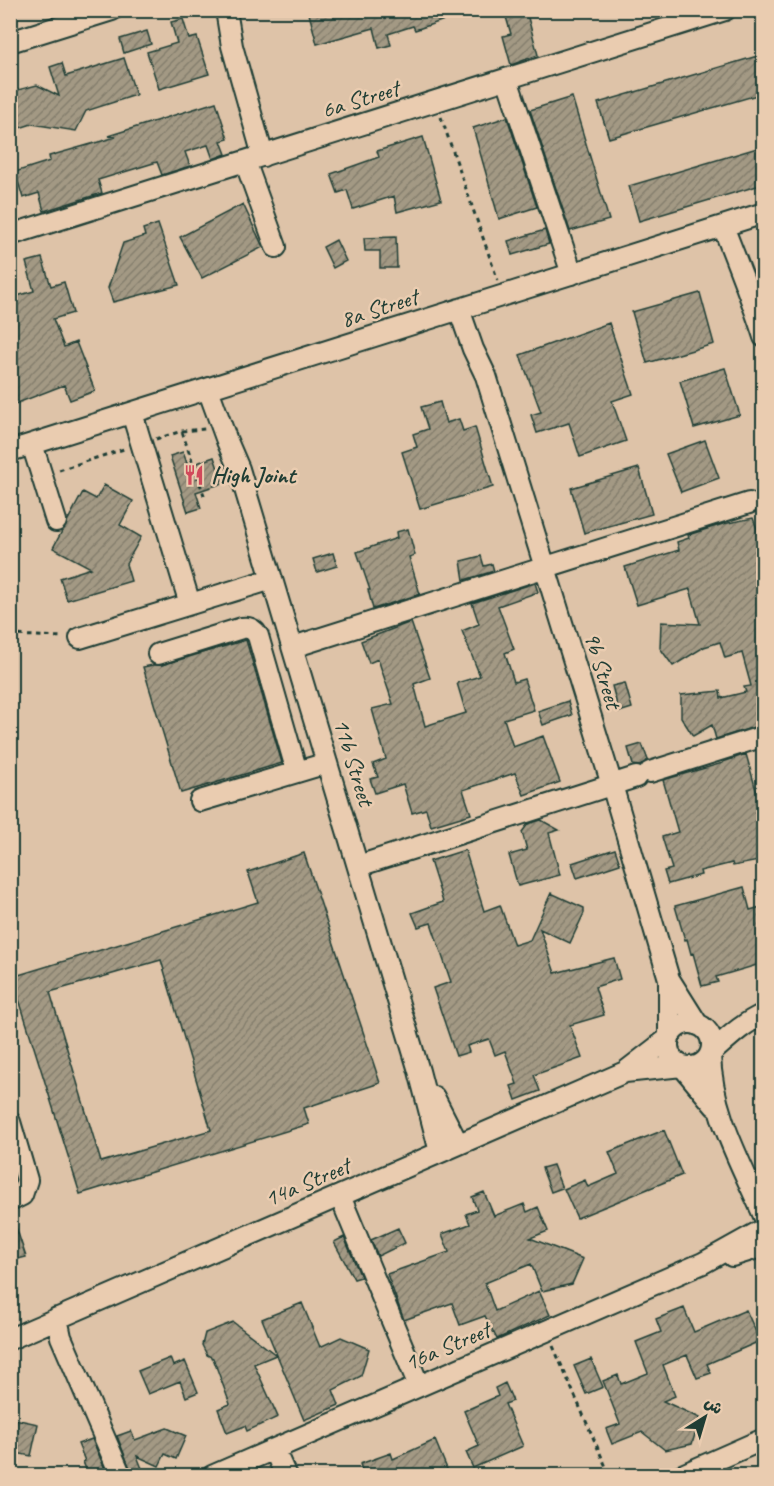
<svg xmlns="http://www.w3.org/2000/svg" width="774" height="1486" font-family="Caveat,'Playpen Sans Arabic',sans-serif">
  <style>
    .building { fill: url(#building-hatch); stroke: #1f3d34; stroke-width: 1.5; fill-rule: evenodd }
    .lines { fill: none; stroke-linecap: round; stroke-linejoin: round }
    .minor-casing { stroke: #1f3d34; stroke-width: 24 }
    .path { stroke: #1f3d34; stroke-width: 3; stroke-dasharray: 4.5 4.5; stroke-linecap: butt }
    .minor { stroke: #eaccb0; stroke-width: 20 }
    .labels { text-anchor: middle; dominant-baseline: central; stroke-width: 5; stroke-linejoin: round; paint-order: stroke }
    .street-label { font-size: 24px; fill: #1f3d34; stroke: #eaccb0 }
    .poi-label { font-size: 24px; font-weight: bold; fill: #1f3d34; stroke: #eaccb0; text-anchor: start }
  </style>
  <defs>
    <pattern id="building-hatch" width="6" height="6" patternUnits="userSpaceOnUse" patternTransform="scale(1.5)"><rect width="6" height="6" fill="#a39984"/><path d="M-1 1l2-2M0 6l6-6M5 7l2-2" fill="none" stroke="#847e6d"/></pattern>
  </defs>
  <rect width="100%" height="100%" fill="#dec3a8"/>
  <filter id="ink" filterUnits="userSpaceOnUse"><feTurbulence type="fractalNoise" baseFrequency=".0167" numOctaves="2"/><feDisplacementMap in="SourceGraphic" scale="12" xChannelSelector="R" yChannelSelector="G"/><feConvolveMatrix kernelMatrix="1 2 1 2 8 2 1 2 1" color-interpolation-filters="sRGB"/></filter>
  <g filter="url(#ink)">
    <path class="building" d="M308 10H465V13L415 30 413 26 388 34 391 45 379 48 374 28 317 44Z
      M504 10H526L538 55 511 65 503 36 511 34Z
      M183 19 189 39 197 37 209 74 159 89 147 52 177 43 171 22Z
      M147 31 151 44 124 53 120 39Z
      M764 54V93L609 138 598 103Z
      M124 58 136 95 86 111 76 131 32 124 10 131V92L37 85 59 96 50 67 62 63 66 76Z
      M572 97 609 220 570 231 530 110Z
      M216 102 228 139 221 141 226 154 213 159 208 145 185 152 190 166 162 175 157 162 98 180 102 193 44 211 39 193 23 198 15 172 50 161 49 156 116 137 108 136Z
      M507 117 537 207 499 219 473 128Z
      M423 137 441 200 397 212 394 196 353 209 347 190 338 193 331 174 379 157 377 151Z
      M764 146V184L639 221 629 186Z
      M243 204 263 247 202 278 180 237Z
      M158 224 179 285 113 302 108 288 123 243 145 236 143 229Z
      M545 230 549 244 512 255 508 241Z
      M396 237 397 268H380V251H365L364 238Z
      M336 240 346 261 333 268 323 247Z
      M42 258 51 286 64 282 73 313 53 319 64 347 76 342 95 391 70 400 64 385 10 406V298L34 291 26 262Z
      M700 293 714 344 647 363 632 312Z
      M609 323 633 394 612 401 626 441 580 457 569 423 537 433 531 415 541 412 520 355Z
      M725 368 740 415 694 428 680 381Z
      M440 402 446 423 459 419 463 431 475 427 493 487 420 509 402 452 417 447 413 434 428 429 421 407Z
      M705 440 719 478 681 492 666 454Z
      M183 452 188 466 214 457 223 483 196 492 201 508 188 512 170 456Z
      M639 468 652 514 584 533 571 488Z
      M104 485 133 501 120 525 141 537 126 564 131 581 67 600 60 578 91 568 53 548 83 492 96 499Z
      M753 518 759 534 764 533V574L756 576 764 599V724L716 739 712 725 693 736 681 717V695L720 691 721 698 746 692 744 687 751 686 742 653 725 658 720 642 704 647 673 666 660 648 661 622 700 624 690 589 637 605 625 567 679 550 677 542 689 538 688 535 723 524Z
      M408 529 415 555 409 557 420 594 373 609 368 590H370L357 552 397 538 396 532Z
      M333 553 337 566 317 572 313 559Z
      M481 556 484 566 492 564 494 571 464 580 461 561Z
      M535 583 538 592 498 606 514 649 505 653 514 682 524 679 534 710 504 719 513 747 543 736 560 782 524 795 515 773 463 790 471 814 431 826 426 809 412 813 403 784 375 793 370 779 378 777 373 764 386 759 372 709 393 704 378 659 369 663 361 641 411 622 430 678 414 684 425 726 466 713 457 683 480 676 462 631 479 624 472 603Z
      M246 640 282 763 181 793 143 667 153 665H162Z
      M625 683 632 708 619 712 612 686Z
      M568 701 572 715 543 725 538 711Z
      M642 744 648 760 640 766 633 765 628 748Z
      M746 754 763 815 760 816 764 830V860L733 866 732 863 700 871 701 875 668 884 664 871 672 869 662 837 678 832 663 780 723 763V762Z
      M541 820 559 830 549 833 560 875 518 886 509 855 527 850 522 832 528 824Z
      M615 849 620 864 577 878 572 863Z
      M465 850 484 911 500 905 514 945 530 940 551 893 584 908V913L570 943 540 929 555 973 614 958 620 979 595 987 604 1015 570 1025 582 1058 534 1075 540 1091 516 1100 511 1086 517 1084 505 1051 495 1055 489 1039 467 1046 469 1052 456 1056 433 988 451 982 431 923 418 927 412 913 443 902 430 861Z
      M304 853 380 1083 304 1108 309 1124 80 1194 12 977 258 902 248 872ZM161 960 211 1130 101 1162 50 992Z
      M744 887 750 910 764 906V963L716 977 718 982 702 986 693 953 691 954 687 939 685 940 675 906Z
      M664 1130 682 1175 577 1218 564 1189 585 1180 588 1187 618 1174 609 1152Z
      M553 1165 562 1188 551 1192 542 1168Z
      M484 1192 494 1216 524 1204 527 1212 538 1207 548 1231 530 1238 583 1259 572 1284 542 1291 531 1264 485 1283 495 1311 539 1291 550 1315 497 1339 485 1316 460 1325 452 1303 404 1320 387 1274 449 1252 442 1234 470 1224 466 1214 477 1210 472 1197Z
      M10 1218H13L26 1257 10 1261Z
      M398 1228 405 1243 378 1256 371 1240Z
      M344 1237 361 1277 354 1279 334 1242Z
      M302 1303 320 1347 341 1337 369 1349 361 1376 333 1390 339 1405 304 1420 262 1319Z
      M684 1308 694 1332 746 1310 760 1341 707 1364 711 1373 697 1378 687 1355 663 1365 675 1396 663 1401 700 1418 692 1444 665 1450 642 1432 612 1444 606 1429 620 1424 603 1381 618 1375 621 1384 648 1373 636 1342 661 1332 656 1319Z
      M233 1322 276 1355 254 1364 278 1417 247 1431 245 1426 227 1433 218 1409 230 1404 213 1358 207 1355 202 1345 205 1333Z
      M170 1358 173 1366 185 1361 198 1392 186 1397 180 1381 148 1394 138 1371Z
      M591 1359 603 1387 586 1394 574 1366Z
      M505 1383 513 1401 505 1404 523 1446 473 1468 466 1452 479 1446 464 1411 498 1396 495 1388Z
      M10 1418 38 1424 31 1456 10 1452Z
      M167 1428 186 1436 176 1459 165 1454 159 1466 137 1456 145 1476H133L117 1436 131 1431 135 1440Z
      M92 1439 108 1476H89L83 1462 85 1461 78 1444Z
      M435 1440 450 1476H364L360 1464 391 1453 393 1459Z"/>
    <g class="lines">
      <g class="minor-casing">
        <path id="minor" d="M226 10 232 46 263 156
          M10 42 112 10
          M507 79 572 274
          M245 161 276 247
          M723 226C737 263 752 299 764 337
          M10 235 725 10
          M459 309 473 349 486 376 612 785 669 979 698 1025
          M208 389 227 441 239 469 419 1071 440 1152
          M132 413 190 604
          M32 444 56 521
          M10 451 764 213
          M80 638 272 579
          M293 647 749 503
          M158 654 242 628C249 627 254 629 258 636L297 772
          M650 772 764 736
          M200 801 327 763
          M358 866 636 777
          M764 1014C743 1023 727 1039 710 1054 711 1112 741 1163 764 1216
          M668 1045a22 22 0 1 1 44 0a22 22 0 1 1-44 0Z
          M669 1037V981
          M625 1072 682 1066 715 1106
          M434 1097 458 1144
          M10 1122 27 1180 22 1195 10 1201
          M340 1196 419 1386
          M732 1256 764 1246
          M57 1318 61 1337 121 1476
          M10 1339 625 1072 669 1038
          M274 1449 286 1476
          M212 1476 703 1263 764 1229
          M680 1476 764 1439"/>
      </g>
      <path class="path" d="M441 117 498 281
        M182 432 205 498
        M156 439 182 431 205 429
        M59 470 127 448
        M10 635 63 637
        M553 1346 610 1476"/>
      <use href="#minor" class="minor"/>
    </g>
  </g>
  <defs>
    <g id="restaurant-bare" transform="scale(1.62)"><path d="M-5-6h1v4h1v-4h1v4h1v-4h1v5L-1.5 .5V6h-2V.5L-5-1ZM5-6V6H3V1.5H1.5Q1.5-4 5-6Z" fill="#d1495b" stroke="#eaccb0" stroke-width="2.5" paint-order="stroke"/></g>
  </defs>
  <g fill-rule="evenodd">
    <use href="#restaurant-bare" x="194" y="475"/>
  </g>
  <g class="labels">
    <g class="street-label">
      <text transform="translate(360 99) rotate(-17)">6a Street</text>
      <text transform="translate(379 308) rotate(-18)">8a Street</text>
      <text transform="translate(603 670) rotate(73)">9b Street</text>
      <text transform="translate(354 762) rotate(73)">11b Street</text>
      <text transform="translate(307 1182) rotate(-23)">14a Street</text>
      <text transform="translate(447 1346) rotate(-23)">16a Street</text>
    </g>
    <g class="poi-label">
      <text x="211" y="475">High Joint</text>
    </g>
  </g>
  <rect width="774" height="1486" fill="none" stroke="#eaccb0" stroke-width="36"/>
  <rect x="18" y="18" width="738" height="1450" fill="none" stroke="#1f3d34" stroke-width="2" filter="url(#ink)"/>
  <g transform="translate(705 1417) rotate(37)" stroke="#eaccb0" stroke-width="4.5" paint-order="stroke">
  <path d="M0-4.5L10 22L0 15L-10 22Z" fill="#1f3d34"/>
  <text y="-9" font-size="16" font-weight="bold" text-anchor="middle" fill="#1f3d34">ش</text>
  </g>
</svg>
